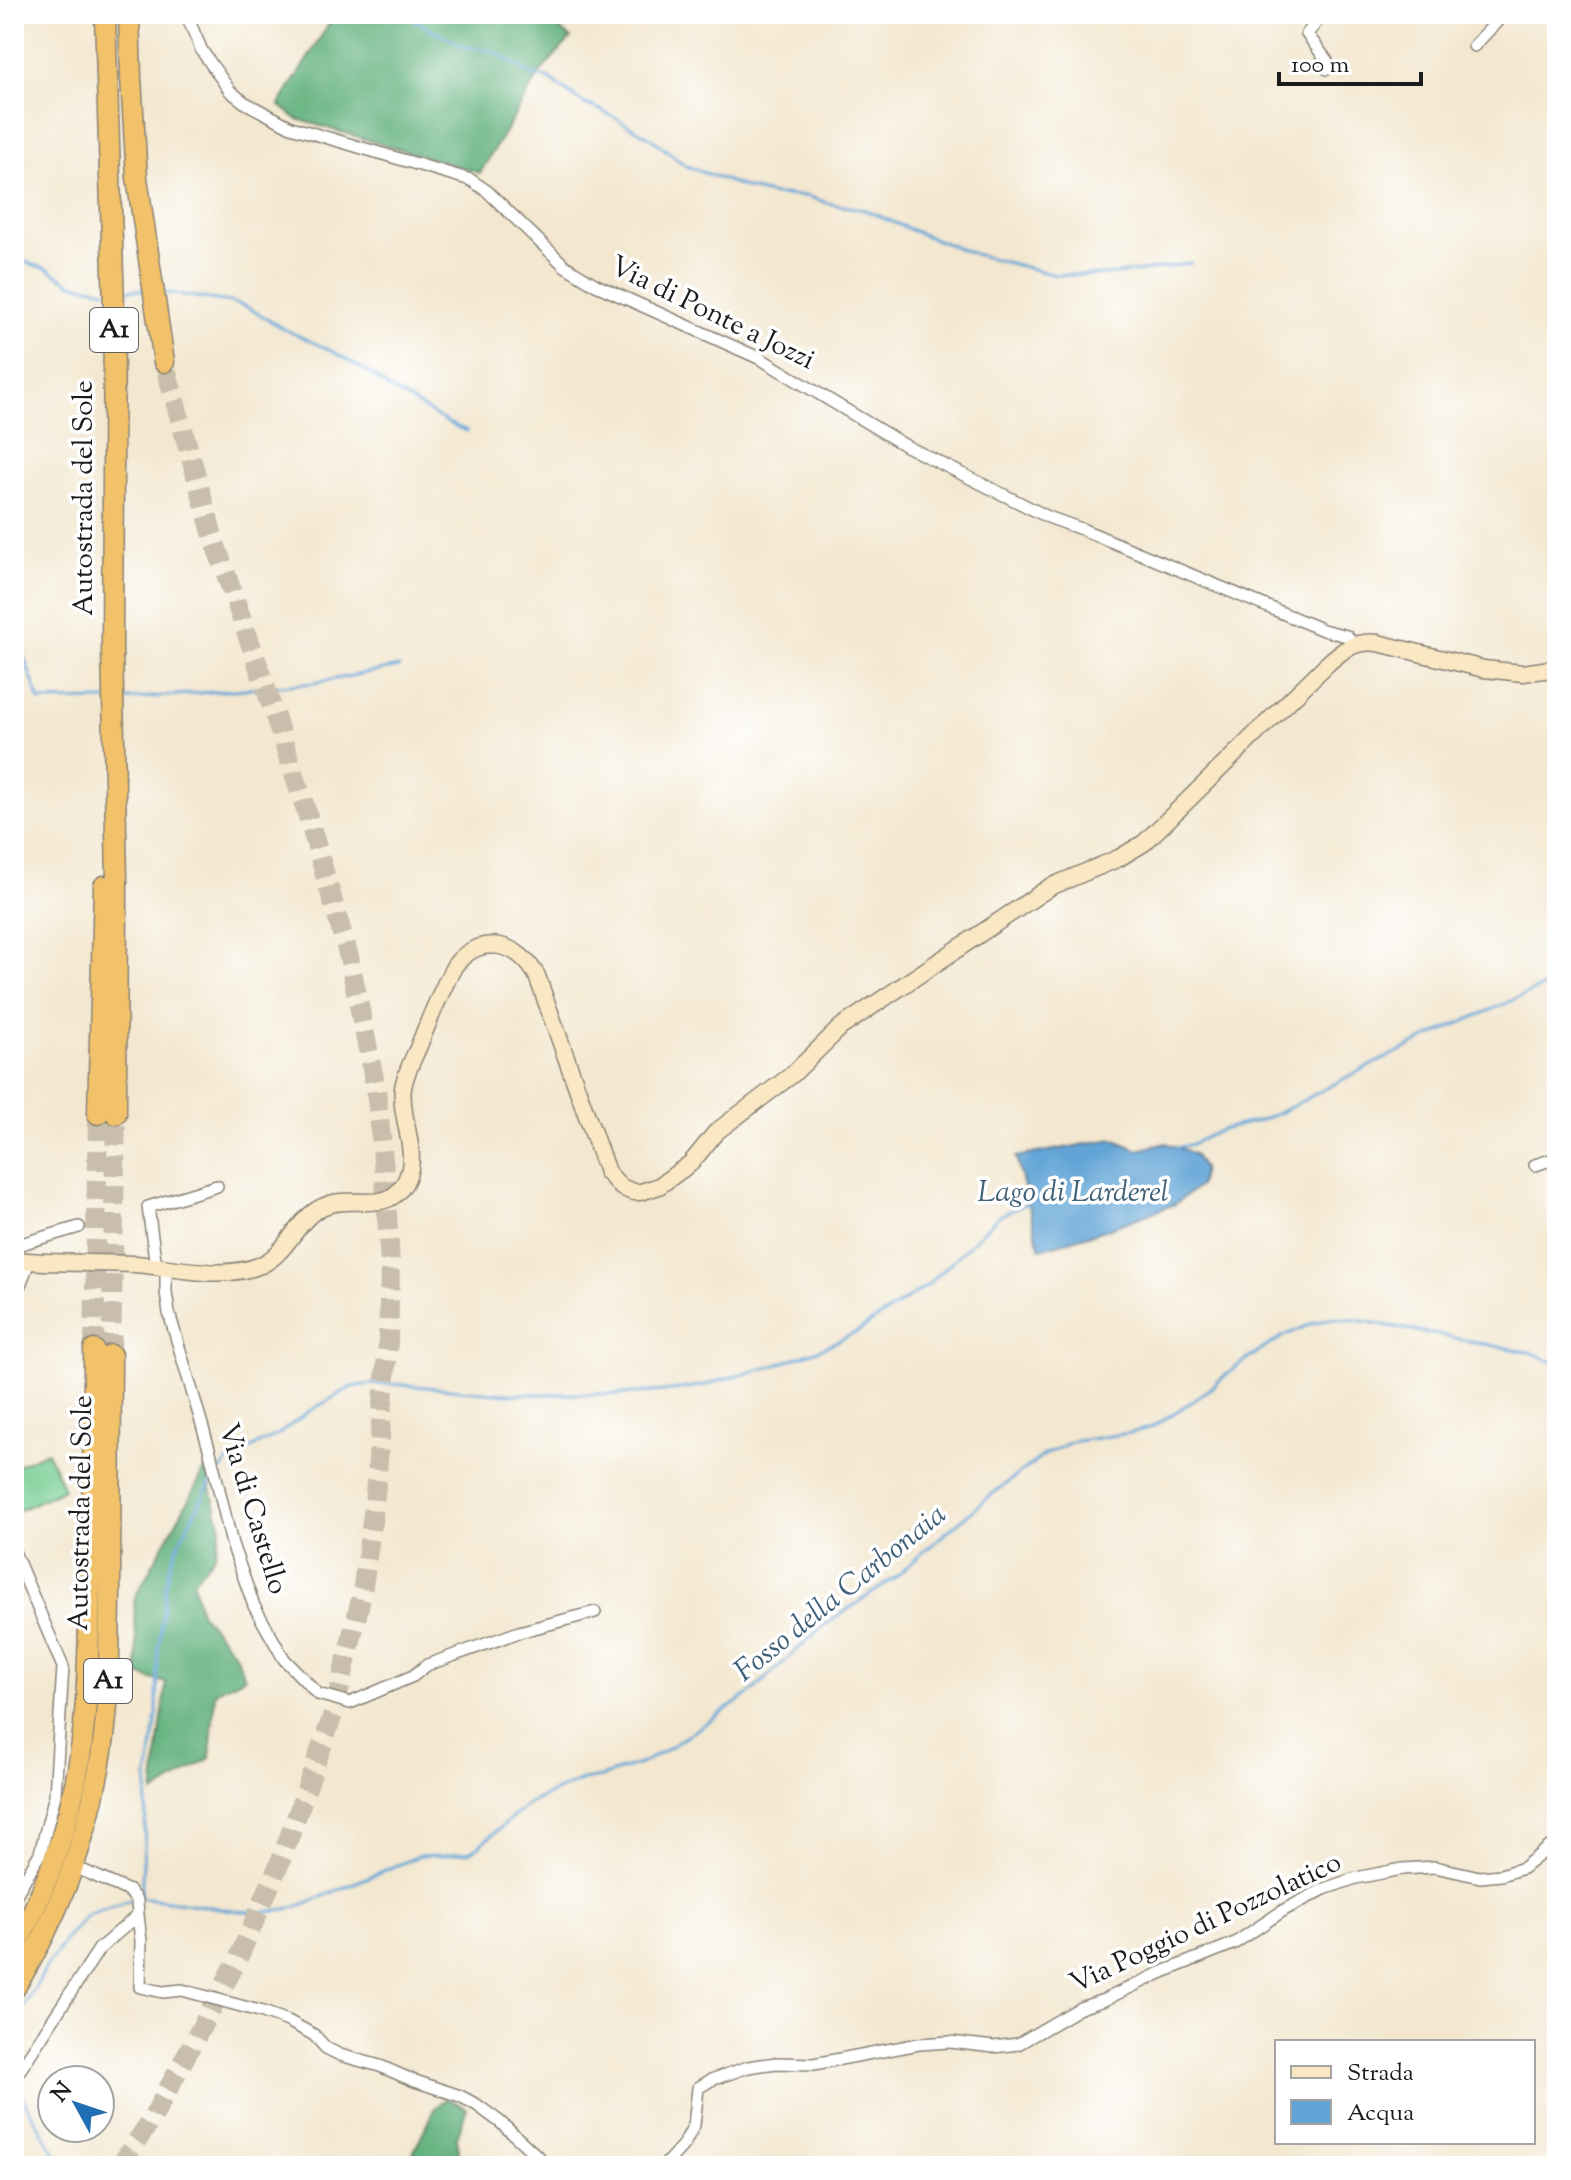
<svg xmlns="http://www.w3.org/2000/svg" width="1571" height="2180" font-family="'Sorts Mill Goudy',serif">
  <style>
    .green { fill: #76cd92; stroke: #497457; stroke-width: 2 }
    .forest { fill: #60b07c; stroke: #3e664c; stroke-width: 2 }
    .water { fill: #62a4d6; stroke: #3f6079; stroke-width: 2 }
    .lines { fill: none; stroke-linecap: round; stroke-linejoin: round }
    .stream { stroke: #62a4d6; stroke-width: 3 }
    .motorway-tunnel { stroke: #c8beab; stroke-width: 20; stroke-dasharray: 20 10; stroke-linecap: butt }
    .minor-casing { stroke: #888276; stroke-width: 14 }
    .secondary-casing { stroke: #888276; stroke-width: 19 }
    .motorway-casing { stroke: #888276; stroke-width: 23 }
    .minor { stroke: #fff; stroke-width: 11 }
    .secondary { stroke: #fae7c3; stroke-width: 16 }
    .motorway { stroke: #f2c26a; stroke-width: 20 }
    .labels { text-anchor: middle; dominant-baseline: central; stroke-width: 7; stroke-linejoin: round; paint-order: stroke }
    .shield { fill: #fff; stroke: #606060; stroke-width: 2 }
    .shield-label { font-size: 26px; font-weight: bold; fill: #1c1c1c }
    .street-label { font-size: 28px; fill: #1c1c1c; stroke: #fff }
    .water-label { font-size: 30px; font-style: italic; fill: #3f6079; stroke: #fff }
  </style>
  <rect width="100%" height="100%" fill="#fff"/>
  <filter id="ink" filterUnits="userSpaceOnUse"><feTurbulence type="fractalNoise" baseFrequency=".0125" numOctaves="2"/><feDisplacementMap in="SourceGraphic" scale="16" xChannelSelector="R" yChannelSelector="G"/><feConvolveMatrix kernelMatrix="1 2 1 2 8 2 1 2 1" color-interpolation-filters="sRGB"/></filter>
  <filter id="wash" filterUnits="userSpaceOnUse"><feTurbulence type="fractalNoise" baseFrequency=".006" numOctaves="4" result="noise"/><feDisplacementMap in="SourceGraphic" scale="32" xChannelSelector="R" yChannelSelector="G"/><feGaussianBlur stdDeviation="1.8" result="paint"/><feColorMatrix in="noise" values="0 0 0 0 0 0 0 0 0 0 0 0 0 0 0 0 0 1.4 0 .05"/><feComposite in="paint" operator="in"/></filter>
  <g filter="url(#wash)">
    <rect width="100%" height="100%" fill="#f3e7cf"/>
    <path class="green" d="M47 1452 64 1489 14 1513V1467Z"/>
    <path class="forest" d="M335 14H540L571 38 542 70 480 173 297 119 279 105Z
      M206 1468 221 1528 215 1554 193 1582 200 1612 235 1654 245 1677 215 1692 210 1758 153 1794 166 1683 138 1675 134 1599Z
      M446 2098 467 2108 457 2137 461 2166H407L434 2109Z"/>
    <path class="water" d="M1113 1139 1138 1150 1166 1143 1194 1154 1203 1169 1199 1186 1175 1204 1099 1232 1040 1249 1016 1157Z"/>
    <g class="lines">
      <path class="stream" d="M406 14 429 29 466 47 493 51 533 75 548 78 585 104 601 110 651 138 686 166 749 189 774 195 807 196 827 203 865 210 916 232 974 254 1056 275H1105L1143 271 1191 263
        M14 259 48 269 72 284 106 290
        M122 290H146
        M161 292 231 302 247 307 284 329 332 351 371 374 387 387 450 424 467 431
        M14 630 40 701 106 700
        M121 700 313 683 399 667
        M1173 1149 1192 1144 1221 1130 1264 1119 1287 1109 1351 1075 1433 1035 1557 981
        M220 1471 231 1458 279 1434 308 1412 352 1387 370 1384H391L508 1394H621L664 1391 701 1386 773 1366 818 1350 857 1332 928 1285 999 1216 1028 1203
        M141 1896 148 1779 157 1714 158 1652 166 1586 171 1563 180 1540 212 1480
        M140 1897 240 1911 268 1912 297 1907 419 1856 446 1855 468 1852 478 1847 529 1803 582 1780 601 1777 642 1763 664 1751 748 1695 823 1626 895 1578 922 1553 991 1495 1044 1455 1071 1442 1130 1433 1152 1427 1202 1395 1237 1366 1266 1347 1284 1336 1311 1324 1332 1318 1363 1321 1533 1353 1557 1364
        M14 2022 38 1983 46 1967 65 1940 87 1915 130 1900
        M17 2084 25 2102 62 2166"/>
    </g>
  </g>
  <g filter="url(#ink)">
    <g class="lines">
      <path class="motorway-tunnel" d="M94 1350 98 1114
        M111 1355 116 1114
        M120 2166 153 2117 237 1961 281 1860 334 1712 362 1594 374 1507 388 1342 390 1265 385 1180 376 1088 349 957 307 813 258 665 215 543 164 362"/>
      <g class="minor-casing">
        <path id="minor" d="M186 14 202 51 230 91 244 102 291 127 471 180 487 191 565 266 596 285 761 359 906 446 1048 517 1084 530 1323 630 1347 636 1353 644
          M1323 14 1307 34 1327 61V69
          M1474 46 1504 14
          M1535 1165 1557 1158
          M14 1246 79 1227
          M156 1267 148 1207 217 1186
          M166 1268V1292L169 1313 210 1452 232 1544 254 1606 284 1659 318 1694 350 1703 413 1676 427 1665 519 1632 595 1612
          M14 1300 29 1262
          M14 1552 63 1667 55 1795 40 1853 14 1898
          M138 1915 141 1941 140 1987 163 1992 182 1990 263 2012 288 2021 314 2035 326 2048 340 2055 380 2066 412 2080 460 2096 477 2105 500 2122 548 2166
          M14 2079 99 1949 138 1915 137 1901 129 1891 84 1871
          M664 2166 684 2144 694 2125 698 2088 711 2080 748 2067 776 2063 814 2064 919 2044 950 2042 994 2047 1018 2044 1080 2008 1104 2000 1158 1974 1235 1943 1284 1910 1324 1889 1356 1878 1402 1869 1435 1867 1480 1877 1501 1875 1523 1868 1557 1841"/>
      </g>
      <g class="secondary-casing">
        <path id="secondary" d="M14 1260C54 1264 95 1262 135 1264 175 1267 223 1281 261 1265 290 1252 297 1215 327 1205 356 1194 390 1217 407 1178 419 1150 399 1117 403 1088 405 1074 412 1061 418 1048 429 1020 440 992 455 965 481 933 518 942 537 976L607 1172 621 1187 633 1192H641L659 1186 691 1163 716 1132 793 1074 841 1027 1050 887 1119 858 1144 843 1325 666C1341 651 1354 640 1378 643L1484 669 1523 673 1557 668"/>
      </g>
      <g class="motorway-casing">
        <path id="motorway" d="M105 14 114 307 112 647 117 880 116 1114
          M129 14 131 78 137 178 164 362
          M98 1114 104 886
          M14 1949C41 1899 62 1845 74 1789 89 1722 88 1651 90 1582 93 1505 94 1427 94 1350
          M14 1989C59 1917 89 1835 102 1751 110 1699 109 1645 110 1593 111 1513 111 1434 111 1355"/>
      </g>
      <use href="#minor" class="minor"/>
      <use href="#secondary" class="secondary"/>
      <use href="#motorway" class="motorway"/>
    </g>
  </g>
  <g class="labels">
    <g class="shield">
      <rect x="90" y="308" width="48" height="44" rx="6"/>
      <rect x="84" y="1659" width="48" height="44" rx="6"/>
    </g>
    <g class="shield-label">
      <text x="114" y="330">A1</text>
      <text x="108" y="1681">A1</text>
    </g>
    <g class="street-label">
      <text transform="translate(712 314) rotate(26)">Via di Ponte a Jozzi</text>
      <text transform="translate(85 498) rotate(-90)">Autostrada del Sole</text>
      <text transform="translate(252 1509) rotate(73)">Via di Castello</text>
      <text transform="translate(82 1513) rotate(-89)">Autostrada del Sole</text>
      <text transform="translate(1206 1924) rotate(-25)">Via Poggio di Pozzolatico</text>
    </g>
    <g class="water-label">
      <text x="1073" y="1193">Lago di Larderel</text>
      <text transform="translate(841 1594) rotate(-39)">Fosso della Carbonaia</text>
    </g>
  </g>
  <rect width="1571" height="2180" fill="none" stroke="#fff" stroke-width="48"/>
  <rect x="1275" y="2040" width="260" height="104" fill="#ffffff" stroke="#a4a4a4" stroke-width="2"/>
  <rect x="1291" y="2066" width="40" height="12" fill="#fae7c3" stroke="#a4a4a4" stroke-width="2"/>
  <text x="1347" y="2080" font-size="24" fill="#1c1c1c">Strada</text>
  <rect x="1291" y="2100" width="40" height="24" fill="#62a4d6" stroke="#a4a4a4" stroke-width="2"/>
  <text x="1347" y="2120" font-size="24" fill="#1c1c1c">Acqua</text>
  <g transform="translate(76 2104) rotate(310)"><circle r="38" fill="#ffffff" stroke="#a4a4a4" stroke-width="2"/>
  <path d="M0-6L14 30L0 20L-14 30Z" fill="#1f6fb2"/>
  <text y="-12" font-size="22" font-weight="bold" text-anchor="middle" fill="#1c1c1c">N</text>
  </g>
  <path d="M1279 72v12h142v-12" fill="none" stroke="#1c1c1c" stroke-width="4"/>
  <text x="1291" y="72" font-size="24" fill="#1c1c1c" stroke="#ffffff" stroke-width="6" paint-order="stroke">100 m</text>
</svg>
